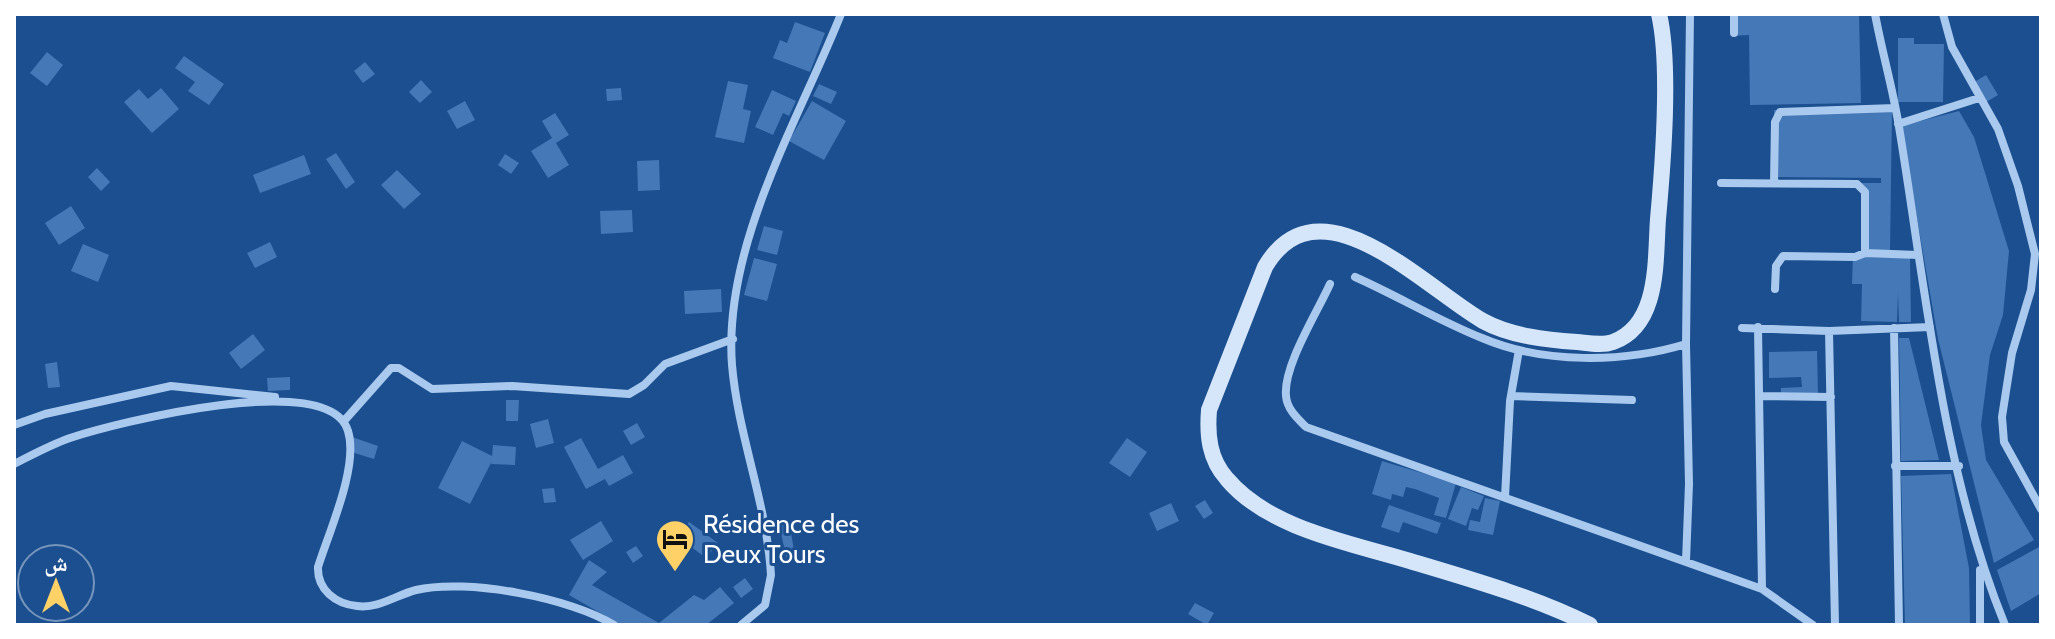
<svg xmlns="http://www.w3.org/2000/svg" width="2055" height="639" font-family="Cabin,'Noto Naskh Arabic',sans-serif">
  <style>
    .building { fill: #4478b7 }
    .lines { fill: none; stroke-linecap: round; stroke-linejoin: round }
    .minor { stroke: #a9c9ee; stroke-width: 8 }
    .secondary { stroke: #d6e6fa; stroke-width: 16 }
    .labels { text-anchor: middle; dominant-baseline: central; stroke-width: 6; stroke-linejoin: round; paint-order: stroke }
    .poi-label { font-size: 26px; fill: #fff; stroke: #1b4f8f; text-anchor: start }
  </style>
  <rect width="100%" height="100%" fill="#1b4f8f"/>
  <path class="building" d="M1731 14H1859L1861 103 1750 105 1749 35 1731 36Z
    M795 22 825 33 810 72 773 58 780 40 787 43Z
    M1898 38H1914V44H1944L1943 102H1898Z
    M47 52 63 65 47 86 30 73Z
    M184 56 224 84 209 105 188 91 195 82 175 68Z
    M365 62 375 74 363 83 354 71Z
    M1986 75 1998 95 1983 104 1971 84Z
    M421 80 432 92 420 103 409 92Z
    M728 81 748 85 743 109 751 111 744 143 715 137Z
    M819 84 837 92 831 104 813 96Z
    M161 88 179 109 152 133 124 102 139 89 148 99Z
    M621 88 622 100 607 101 606 89Z
    M772 90 796 101 789 116 783 113 773 135 755 127Z
    M465 101 475 120 457 129 447 111Z
    M812 101 846 121 824 160 789 141Z
    M1774 110 1892 111 1890 250H1861V183H1881V178L1774 177Z
    M1959 111 1974 137 2009 251 2003 315 1990 355 1981 425 1986 460 2034 540 1994 563 1938 339 1901 126Z
    M555 113 569 135 556 143 569 165 548 178 531 151 552 138 542 121Z
    M336 153 355 182 346 189 326 159Z
    M505 154 519 163 511 174 498 165Z
    M304 155 311 174 260 193 253 175Z
    M659 160 660 190 638 191 637 161Z
    M97 168 110 182 101 191 88 177Z
    M397 170 421 194 404 209 381 185Z
    M71 206 85 228 59 245 45 223Z
    M632 210 633 232 601 234 600 211Z
    M764 226 783 231 777 255 757 250Z
    M270 242 277 257 255 268 247 253Z
    M83 244 109 255 98 282 71 271Z
    M1853 253 1910 257 1911 322H1899L1898 293 1897 322 1861 321 1862 284H1852Z
    M754 258 777 264 767 301 744 295Z
    M721 289 722 312 685 314 684 291Z
    M253 334 265 350 241 369 229 353Z
    M1899 338H1909L1939 460 1901 461Z
    M1817 351 1818 394 1781 395V388L1802 387 1801 377 1769 378V352Z
    M57 362 60 387 48 388 45 364Z
    M290 377V390L268 391 267 378Z
    M506 400H519L518 421H506Z
    M548 419 554 443 536 448 530 424Z
    M637 423 645 437 631 445 623 431Z
    M352 437 378 446 374 459 348 451Z
    M581 438 598 469 623 455 633 473 609 486 605 479 586 489 564 447Z
    M1127 438 1147 452 1130 477 1109 463Z
    M462 441 492 456 493 445 516 447 515 465 491 464 492 461 470 504 438 488Z
    M1382 461 1456 483 1446 518 1434 515 1439 498 1415 489 1406 487 1403 497 1392 494 1391 500 1372 494Z
    M1951 474 1969 568 1970 625H1905L1901 476Z
    M1461 487 1484 496 1478 510 1472 508 1466 526 1448 519Z
    M554 488 556 502 544 503 542 489Z
    M1485 498 1500 501 1493 535 1468 530 1470 520 1480 522Z
    M1205 500 1213 513 1204 519 1195 506Z
    M1171 503 1179 521 1157 531 1149 513Z
    M1389 505 1441 523 1437 534 1403 522 1399 533 1381 527Z
    M601 521 613 541 583 560 570 540Z
    M789 521 795 556 786 557 779 523Z
    M689 522 718 543 706 558 678 537Z
    M636 546 643 556 633 563 626 552Z
    M2039 547 2041 593 2011 611 1997 570Z
    M589 560 607 572 592 585 659 623 694 595 704 600 720 587 734 603 706 625H621L569 595Z
    M745 578 753 589 741 598 733 587Z
    M1195 603 1214 613 1207 625 1188 614Z"/>
  <g class="lines">
    <path class="minor" d="M1875 14C1882 52 1893 89 1899 127 1926 290 1942 471 2005 625
      M1943 14 1952 47 1998 129 2018 186 2035 254 2031 290 2012 353 2002 417 2004 442 2041 509
      M1734 33V14
      M1898 124 1979 98
      M1721 183 1857 184 1865 192V253L1855 257 1783 256 1776 266 1775 289
      M1774 183 1775 122 1780 112 1895 108
      M1865 253 1918 255
      M1355 277C1398 296 1439 321 1482 338 1543 364 1624 363 1686 344
      M1330 284C1317 313 1283 366 1286 396 1287 409 1297 418 1306 427L1762 589 1813 625
      M1758 327 1762 589
      M1742 328 1829 331 1930 327
      M1894 328 1899 625
      M1829 331 1835 625
      M1511 396 1632 400
      M1762 396 1831 397
      M344 421 391 368H399L432 389 512 386 629 394 644 385 665 364 733 339
      M14 425 45 414 171 386 275 397
      M14 464C32 455 50 445 70 438 116 423 330 368 348 431 359 466 329 532 318 567 317 590 336 604 357 606 379 609 396 595 416 590 467 578 571 598 614 625
      M1895 466H1959
      M1505 497 1510 401 1519 350
      M1686 561 1689 484 1686 344 1690 14
      M1980 570V625
      M741 625 765 605 771 575C767 504 738 436 732 365 723 245 798 122 841 14"/>
    <path class="secondary" d="M1590 625C1534 597 1470 579 1410 561 1351 543 1269 529 1227 479 1209 459 1207 435 1209 410L1265 267C1319 175 1424 287 1483 321 1510 336 1547 340 1577 342 1588 343 1602 346 1613 342 1660 325 1655 260 1658 219 1663 164 1671 66 1659 14"/>
  </g>
  <defs>
    <g id="hotel-pin" transform="scale(2)"><path d="M0 17L-7.5 6A9.5 9.5 0 1 1 7.5 6Z" fill="#ffd166" stroke="#1b4f8f"/><path d="M-6-4.5h1.5V1H6V5H4.5V3h-9V5H-6ZM-4 0a1.8 1.8 0 1 1 3.6 0ZM.5 0V-2.5h3Q6-2.5 6 0Z" fill="#111"/></g>
  </defs>
  <g fill-rule="evenodd">
    <use href="#hotel-pin" x="675" y="539"/>
  </g>
  <g class="labels">
    <g class="poi-label">
      <text x="703" y="524">Résidence des<tspan x="703" dy="30">Deux Tours</tspan></text>
    </g>
  </g>
  <rect width="2055" height="639" fill="none" stroke="#ffffff" stroke-width="32"/>
  <g transform="translate(56 583)"><circle r="38" fill="#1b4f8f" stroke="#7695bc" stroke-width="2"/>
  <path d="M0-6L14 30L0 20L-14 30Z" fill="#ffd166"/>
  <text y="-12" font-size="22" font-weight="bold" text-anchor="middle" fill="#ffffff">ش</text>
  </g>
</svg>
